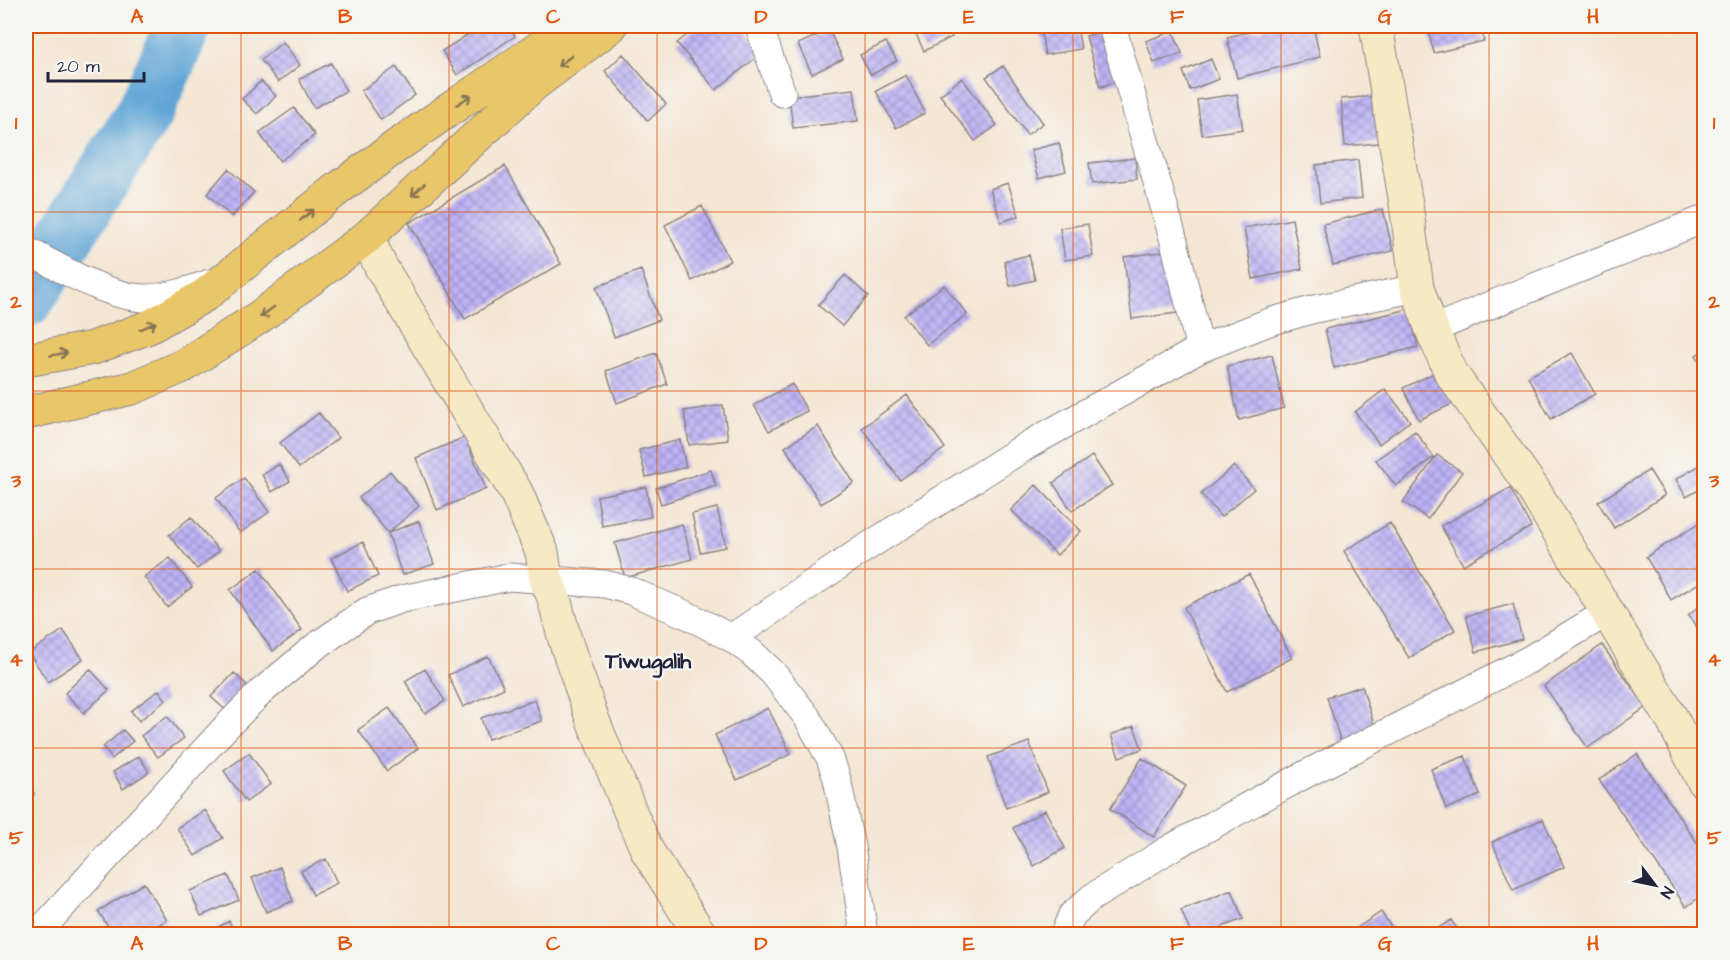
<svg xmlns="http://www.w3.org/2000/svg" width="1730" height="960" font-family="'Architects Daughter',sans-serif">
  <style>
    .lines { fill: none; stroke-linecap: round; stroke-linejoin: round }
    .river { stroke: #60a5d5; stroke-width: 57 }
    .building { fill: url(#building-cross-hatch) }
    .street-casing { stroke: #8b8487; stroke-width: 29 }
    .secondary-casing { stroke: #8b8487; stroke-width: 35 }
    .highway-casing { stroke: #8b8487; stroke-width: 35 }
    .street { stroke: #fff; stroke-width: 27 }
    .secondary { stroke: #f6e9c3; stroke-width: 33 }
    .highway { stroke: #e9c769; stroke-width: 33 }
    .oneway { stroke: #867452 }
    .grid { fill: none; stroke: #de560e; stroke-width: 1.5; stroke-opacity: 0.55 }
    .labels { text-anchor: middle; dominant-baseline: central; stroke-width: 5; stroke-linejoin: round; paint-order: stroke }
    .quarter-label { font-size: 22px; font-weight: bold; fill: #22223b; stroke: #f6f6f2 }
    .neatline { fill: none; stroke: #de560e; stroke-width: 2 }
    .grid-label { font-size: 20px; text-anchor: middle; font-weight: bold; fill: #de560e }
  </style>
  <defs>
    <pattern id="building-cross-hatch" width="8" height="8" patternUnits="userSpaceOnUse" patternTransform="scale(1.5)"><rect width="8" height="8" fill="#beb3f5"/><path d="M0 0l8 8M0 8l8-8" fill="none" stroke="#9a91c8"/></pattern>
  </defs>
  <rect width="100%" height="100%" fill="#f6f6f2"/>
  <filter id="ink" filterUnits="userSpaceOnUse"><feTurbulence type="fractalNoise" baseFrequency=".0167" numOctaves="2"/><feDisplacementMap in="SourceGraphic" scale="12" xChannelSelector="R" yChannelSelector="G"/><feConvolveMatrix kernelMatrix="1 2 1 2 8 2 1 2 1" color-interpolation-filters="sRGB"/></filter>
  <filter id="wash" filterUnits="userSpaceOnUse"><feTurbulence type="fractalNoise" baseFrequency=".008" numOctaves="4" result="noise"/><feDisplacementMap in="SourceGraphic" scale="24" xChannelSelector="R" yChannelSelector="G"/><feGaussianBlur stdDeviation="1.35" result="paint"/><feColorMatrix in="noise" values="0 0 0 0 0 0 0 0 0 0 0 0 0 0 0 0 0 1.4 0 .05"/><feComposite in="paint" operator="in"/></filter>
  <g filter="url(#wash)">
    <rect width="100%" height="100%" fill="#f4e6d3"/>
    <g class="lines">
      <path class="river" d="M26 299 144 113 183 26"/>
    </g>
    <g id="blocks">
      <path class="building" d="M481 26H508L515 36 457 75 442 51Z
        M698 26H742L763 52 716 90 677 43Z
        M922 26H946L952 37 924 51 914 30Z
        M1040 26H1077L1081 49 1045 55Z
        M1274 26H1313L1320 57 1237 78 1227 37Z
        M1427 26H1480L1484 41 1434 53Z
        M829 30 843 59 812 74 798 44Z
        M1108 30 1122 80 1100 87 1086 36Z
        M1173 31 1182 53 1154 63 1146 41Z
        M283 42 300 65 278 82 261 60Z
        M886 42 897 61 871 75 860 55Z
        M623 54 666 104 648 121 605 71Z
        M1211 59 1219 79 1190 90 1183 71Z
        M331 63 346 91 314 108 299 79Z
        M1003 66 1043 123 1027 135 986 77Z
        M396 67 415 95 381 120 361 91Z
        M906 75 925 113 896 128 876 91Z
        M962 78 997 125 975 141 940 95Z
        M261 81 276 96 257 114 242 99Z
        M854 89 858 121 793 128 789 96Z
        M1237 94 1243 129 1202 135 1197 100Z
        M1385 95 1389 142 1345 146 1341 99Z
        M294 108 315 135 280 161 259 133Z
        M1059 143 1066 171 1039 178 1031 150Z
        M1135 158 1137 179 1092 184 1089 163Z
        M1358 160 1362 198 1320 203 1316 165Z
        M505 166 561 264 465 319 409 223Z
        M228 169 254 192 232 217 207 194Z
        M1008 183 1019 216 1001 222 990 189Z
        M702 206 730 261 692 281 665 225Z
        M1383 209 1393 251 1333 265 1323 224Z
        M1292 219 1302 269 1253 279 1244 228Z
        M1088 224 1093 256 1065 260 1060 228Z
        M1168 251 1177 313 1132 319 1124 257Z
        M1029 255 1035 280 1010 286 1004 261Z
        M641 270 659 320 614 337 596 287Z
        M845 275 868 296 842 326 818 305Z
        M944 285 967 314 927 345 904 316Z
        M1409 309 1418 347 1334 368 1325 329Z
        M1704 350V368L1696 355Z
        M656 353 667 384 617 403 606 371Z
        M1572 353 1595 394 1551 419 1528 377Z
        M1272 355 1284 408 1239 420 1227 366Z
        M1438 371 1454 403 1419 420 1403 388Z
        M792 384 807 411 769 431 754 405Z
        M1385 389 1410 421 1379 444 1355 412Z
        M907 395 945 448 900 480 862 428Z
        M723 405 728 440 689 445 684 411Z
        M319 413 338 438 299 468 280 443Z
        M818 426 854 483 821 504 785 447Z
        M1415 431 1434 457 1396 486 1376 460Z
        M465 437 486 489 437 510 416 458Z
        M680 440 686 467 646 477 639 450Z
        M1437 455 1462 472 1428 519 1403 502Z
        M1092 456 1112 485 1072 511 1053 483Z
        M1704 463V487L1686 497 1676 479Z
        M279 464 290 481 272 492 262 475Z
        M1234 466 1254 489 1221 517 1201 494Z
        M711 470 716 486 661 504 656 488Z
        M1649 470 1665 495 1614 528 1598 502Z
        M390 471 419 506 388 533 359 498Z
        M244 478 269 512 240 533 216 498Z
        M1036 485 1081 531 1057 555 1011 510Z
        M646 487 651 517 602 526 597 496Z
        M1510 488 1531 527 1463 565 1441 526Z
        M717 508 726 547 700 552 692 514Z
        M191 517 219 551 197 569 169 535Z
        M1704 520V580L1671 600 1646 557Z
        M419 521 434 564 402 575 388 533Z
        M1390 523 1455 630 1409 658 1344 551Z
        M682 524 692 559 625 578 615 543Z
        M363 542 378 576 347 591 331 558Z
        M170 558 192 587 167 607 144 577Z
        M259 569 302 630 273 651 230 590Z
        M1249 574 1292 658 1227 692 1184 607Z
        M1704 602V636L1688 616Z
        M1513 604 1522 639 1476 652 1466 616Z
        M63 630 83 659 48 682 29 653Z
        M1602 645 1646 707 1588 748 1544 686Z
        M488 656 504 688 463 707 448 675Z
        M90 669 109 690 84 713 65 693Z
        M425 669 445 701 425 714 405 681Z
        M234 673 253 691 231 715 211 697Z
        M1362 686 1377 735 1342 746 1327 697Z
        M159 690 166 700 139 721 131 711Z
        M535 700 542 721 488 739 481 718Z
        M389 708 418 748 387 771 358 730Z
        M768 708 791 754 737 780 715 735Z
        M167 716 184 738 158 757 141 736Z
        M1134 726 1142 749 1119 757 1111 735Z
        M123 730 133 741 112 759 103 747Z
        M1029 742 1048 792 1006 808 988 757Z
        M249 753 271 784 246 802 224 771Z
        M1637 754 1704 853V894L1686 907 1599 780Z
        M139 756 149 772 123 789 113 772Z
        M1465 756 1480 795 1446 809 1431 769Z
        M1142 758 1186 786 1154 837 1110 809Z
        M26 780 34 794 26 799Z
        M205 810 223 838 195 856 177 828Z
        M1045 810 1065 848 1034 866 1013 828Z
        M1543 819 1564 867 1513 890 1492 842Z
        M326 859 337 883 313 895 301 871Z
        M280 867 293 901 266 912 252 878Z
        M228 875 239 900 201 916 190 891Z
        M144 883 167 920 143 934H113L98 911Z
        M1232 890 1243 919 1203 934H1191L1181 910Z
        M1381 912 1396 934H1348Z
        M1451 920 1461 934H1429Z
        M229 921 236 934H206Z"/>
    </g>
  </g>
  <g filter="url(#ink)">
    <use href="#blocks" fill-opacity="0" stroke="#8b8487" stroke-width="1.5"/>
    <g class="lines">
      <g class="street-casing">
        <path id="street" d="M759 26 782 93
          M1112 26 1174 241 1200 349
          M26 250C59 267 109 298 146 298 168 298 190 290 210 283
          M1432 330C1522 290 1614 256 1704 219
          M731 638 859 552 1028 445 1200 349 1269 322 1315 309 1417 288
          M37 934 225 728 261 692 315 647 367 611 402 599 509 577 605 584 631 591 689 616 731 638 752 653 773 673 807 717 830 758 837 779 851 847 864 934
          M1064 934 1072 915 1091 898 1169 849 1306 774 1530 659 1608 612"/>
      </g>
      <g class="secondary-casing">
        <path id="secondary" d="M1376 26 1406 204 1417 288 1432 330 1451 373 1533 489 1672 719 1704 782
          M367 237 381 267 516 492 542 552 546 579 554 598 565 640 592 718 632 816 648 852 700 934"/>
      </g>
      <g class="highway-casing">
        <path id="highway" d="M26 360 93 348 149 327 205 295 339 188 398 145 571 26
          M26 413 132 388 183 366 258 318 367 237 533 85 611 26"/>
      </g>
      <use href="#street" class="street"/>
      <use href="#secondary" class="secondary"/>
      <use href="#highway" class="highway"/>
    </g>
    <defs><path id="oneway-shaft" d="M-6 0H5M1.5-3L5.5 0L1.5 3" fill="none" stroke-width="1.6" stroke-linecap="round" stroke-linejoin="round" transform="scale(1.5)"/></defs>
    <g class="oneway">
      <use href="#oneway-shaft" transform="translate(565 61) rotate(142)"/>
      <use href="#oneway-shaft" transform="translate(464 100) rotate(-34)"/>
      <use href="#oneway-shaft" transform="translate(418 190) rotate(138)"/>
      <use href="#oneway-shaft" transform="translate(307 215) rotate(-39)"/>
      <use href="#oneway-shaft" transform="translate(267 312) rotate(144)"/>
      <use href="#oneway-shaft" transform="translate(148 326) rotate(-24)"/>
      <use href="#oneway-shaft" transform="translate(59 354) rotate(-10)"/>
    </g>
  </g>
  <path class="grid" d="M241 26V934M449 26V934M657 26V934M865 26V934M1073 26V934M1281 26V934M1489 26V934M26 212H1704M26 391H1704M26 569H1704M26 748H1704"/>
  <g class="labels">
    <g class="quarter-label">
      <text x="648" y="661">Tiwugalih</text>
    </g>
  </g>
  <rect width="1730" height="960" fill="none" stroke="#f6f6f2" stroke-width="66"/>
  <g transform="translate(1655 885) rotate(122)" stroke="#f6f6f2" stroke-width="4.5" paint-order="stroke">
  <path d="M0-4.5L10 22L0 15L-10 22Z" fill="#22223b"/>
  <text y="-9" font-size="16" font-weight="bold" text-anchor="middle" fill="#22223b">N</text>
  </g>
  <path d="M48 72v9h96v-9" fill="none" stroke="#22223b" stroke-width="3"/>
  <text x="57" y="72" font-size="18" fill="#22223b" stroke="#f6f6f2" stroke-width="4.5" paint-order="stroke">20 m</text>
  <rect x="33" y="33" width="1664" height="894" class="neatline"/>
  <g class="grid-label">
    <text x="137" y="23">A</text>
    <text x="345" y="23">B</text>
    <text x="553" y="23">C</text>
    <text x="761" y="23">D</text>
    <text x="969" y="23">E</text>
    <text x="1177" y="23">F</text>
    <text x="1385" y="23">G</text>
    <text x="1593" y="23">H</text>
    <text x="16" y="129">1</text>
    <text x="1714" y="129">1</text>
    <text x="16" y="308">2</text>
    <text x="1714" y="308">2</text>
    <text x="16" y="487">3</text>
    <text x="1714" y="487">3</text>
    <text x="16" y="666">4</text>
    <text x="1714" y="666">4</text>
    <text x="16" y="844">5</text>
    <text x="1714" y="844">5</text>
    <text x="137" y="950">A</text>
    <text x="345" y="950">B</text>
    <text x="553" y="950">C</text>
    <text x="761" y="950">D</text>
    <text x="969" y="950">E</text>
    <text x="1177" y="950">F</text>
    <text x="1385" y="950">G</text>
    <text x="1593" y="950">H</text>
  </g>
</svg>
